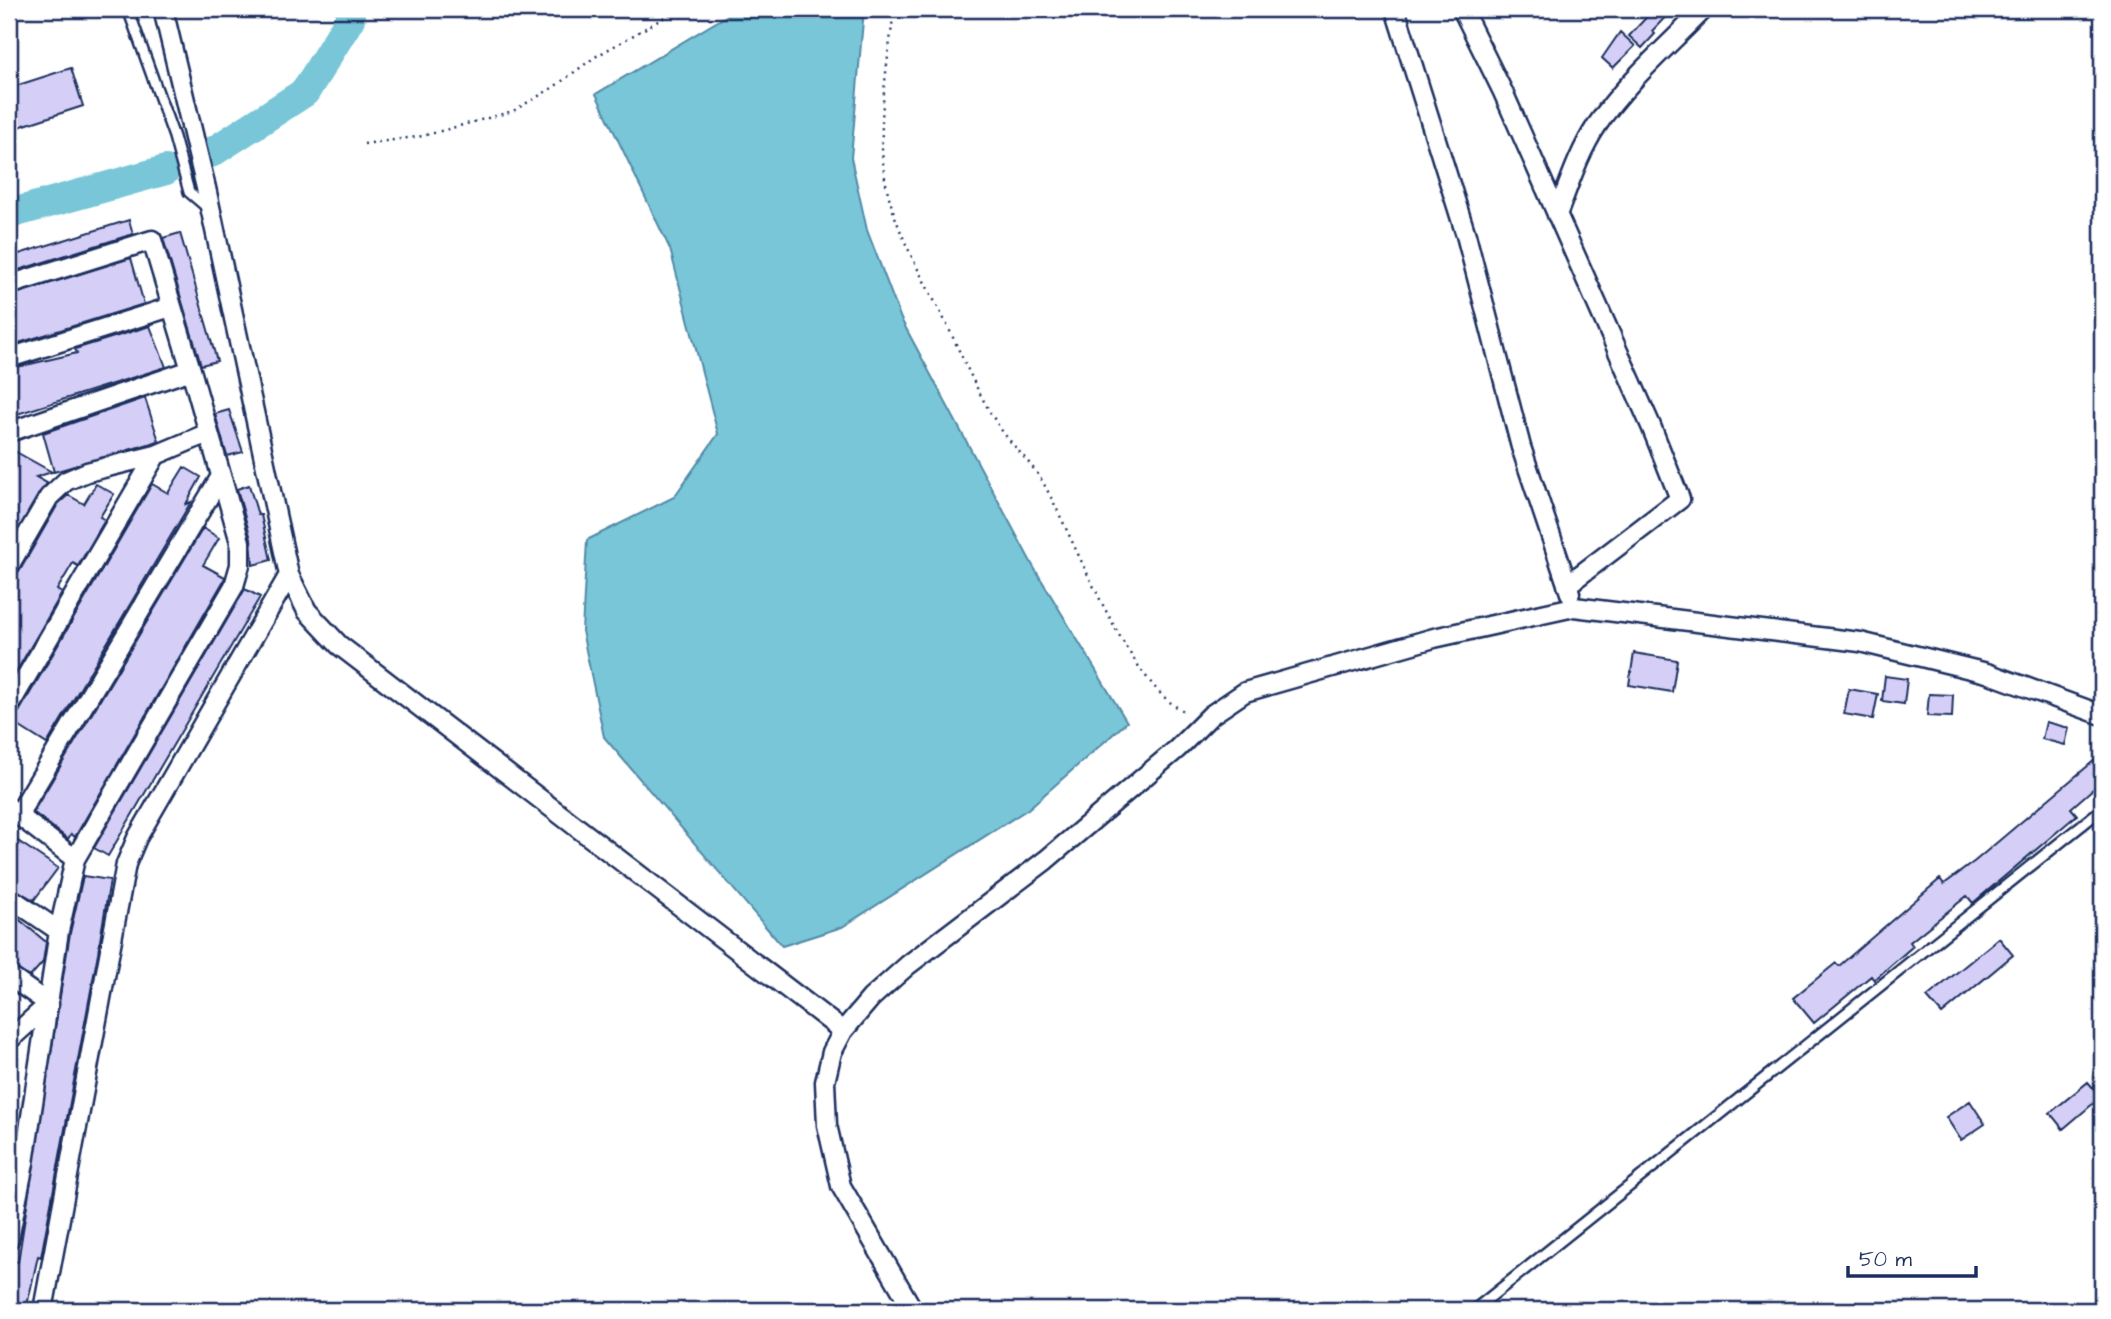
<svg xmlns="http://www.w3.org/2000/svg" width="2111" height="1319" font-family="'Architects Daughter',sans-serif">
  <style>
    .water { fill: #78c6d7; stroke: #538aa7; stroke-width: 2 }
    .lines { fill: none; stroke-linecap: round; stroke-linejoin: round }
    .river { stroke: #78c6d7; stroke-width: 30 }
    .building { fill: #d5cff7; stroke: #1b2f5e; stroke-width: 2 }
    .service-casing { stroke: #1b2f5e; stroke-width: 14 }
    .minor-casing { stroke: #1b2f5e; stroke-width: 23 }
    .path { stroke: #1b2f5e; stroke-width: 2.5; stroke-dasharray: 2 5; stroke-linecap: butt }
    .service { stroke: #fff; stroke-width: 9 }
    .minor { stroke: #fff; stroke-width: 18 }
  </style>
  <rect width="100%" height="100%" fill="#fff"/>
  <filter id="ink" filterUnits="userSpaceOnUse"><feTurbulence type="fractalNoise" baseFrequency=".0143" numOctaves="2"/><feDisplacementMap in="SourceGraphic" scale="14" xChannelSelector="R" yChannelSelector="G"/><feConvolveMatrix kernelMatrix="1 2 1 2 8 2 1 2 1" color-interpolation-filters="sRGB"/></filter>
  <g filter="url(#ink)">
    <path class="water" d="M738 9H864L851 158 867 230 901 319 1033 566 1127 722 1028 809 842 927 782 946 604 737 582 631 587 540 674 497 718 434 670 249 596 94Z"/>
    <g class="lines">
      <path class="river" d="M211 153 305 92 350 19V9
        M9 214 166 170"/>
    </g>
    <path class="building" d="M1654 9H1673L1652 31 1655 34 1642 48 1629 36Z
      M1620 32 1635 46 1613 68 1602 58Z
      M71 68 83 106 9 130V88Z
      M129 220 133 234 9 273V257Z
      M180 233 217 361 201 365 163 238Z
      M131 258 144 304 9 346V296Z
      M150 326 166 367 11 416 9 369 77 353 75 349Z
      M145 398 159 441 54 472 43 433Z
      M229 410 243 452 227 456 215 414Z
      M9 448 52 472 36 477 47 483 9 544Z
      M184 467 201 477 186 504 191 502 47 744 9 720V717L19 712 152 484 168 493Z
      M96 484 114 494 100 517 105 520 78 566 73 563 57 590 62 593 9 684V577L19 572 58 504 68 495 84 504Z
      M249 485 258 515H261L271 560 253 565 251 539 237 489Z
      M203 528 219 538 203 565 225 577 223 582 75 837 71 834 68 839 33 812Z
      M245 589 260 597 108 856 94 848Z
      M1634 653 1677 660 1672 692 1629 685Z
      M1885 676 1907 679 1904 704 1882 701Z
      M1849 689 1878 694 1873 719 1844 714Z
      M1929 694 1953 695 1952 717 1927 716Z
      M2046 722 2069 728 2065 745 2042 739Z
      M2102 754V781L2071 808 2077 815 1973 903 1967 896 1910 942 1913 946 1874 980 1871 976 1814 1023 1793 998 1836 963 1839 966 1940 879 1944 884 1975 861Z
      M9 835 58 868 34 900 9 886Z
      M83 876 110 880 98 953 41 1257 38 1256 26 1310H9V1276L13 1261 18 1262 70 933Z
      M9 911 46 942 43 962 30 977 9 965Z
      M1999 938 2013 955 1942 1014 1927 997Z
      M2088 1082 2101 1097 2063 1129 2050 1113Z
      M1970 1101 1985 1124 1961 1140 1946 1117Z"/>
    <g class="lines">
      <g class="service-casing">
        <path id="service" d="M128 9 174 137 189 192 209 209
          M1474 1310 2102 809"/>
      </g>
      <g class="minor-casing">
        <path id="minor" d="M163 9 206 188 289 575 307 611 339 645 843 1031
          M1395 9 1466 235 1521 447 1570 593
          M1462 9 1503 92 1651 426 1680 499 1567 585
          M1557 215C1569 184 1579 152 1597 125 1626 82 1668 46 1704 9
          M9 285 152 240 191 370
          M9 358 171 307
          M9 432 191 370 240 542V565L234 586 75 859 59 931 24 1163 9 1239
          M9 566 49 497 66 481 87 472 156 455 208 433
          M9 706 156 455
          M9 808 75 859
          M18 815 220 478
          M9 897 59 931
          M9 976 49 1004 9 1040
          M43 1310 126 864 137 838 289 575
          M913 1310 841 1186 827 1125 825 1082 832 1052 843 1031 871 998 908 965 1046 860 1177 749 1211 715 1245 692 1434 638 1574 607 1860 642 1987 673 2102 715"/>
      </g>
      <path class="path" d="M894 9C888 63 876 123 885 178 894 232 925 281 949 329 965 363 979 396 1000 428 1014 448 1034 465 1045 486 1074 538 1132 693 1187 712
        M364 144 423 136 513 111 554 87 595 57 679 9"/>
      <use href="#service" class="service"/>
      <use href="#minor" class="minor"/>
    </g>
  </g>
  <rect width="2111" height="1319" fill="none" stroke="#fff" stroke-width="35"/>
  <rect x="18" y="18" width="2076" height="1284" fill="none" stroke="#1b2f5e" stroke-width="2.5" filter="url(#ink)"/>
  <path d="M1848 1266v10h128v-10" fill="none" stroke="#1b2f5e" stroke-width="3.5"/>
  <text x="1859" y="1266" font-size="21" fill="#1b2f5e" stroke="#ffffff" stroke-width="5" paint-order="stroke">50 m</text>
</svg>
